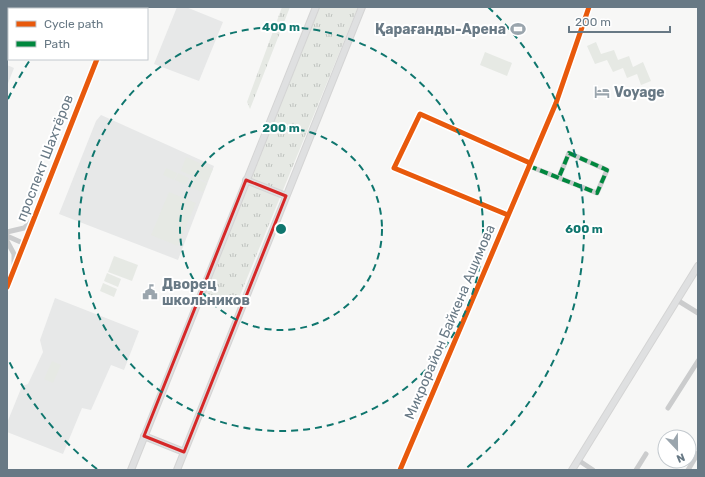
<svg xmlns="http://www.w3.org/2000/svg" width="705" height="477" font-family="Rubik,sans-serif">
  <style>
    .built { fill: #e7e8e8 }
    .grass { fill: url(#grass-tufts) }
    .pitch { fill: #e6e9e4 }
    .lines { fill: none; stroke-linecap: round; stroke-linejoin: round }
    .major-casing { stroke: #d4d4d4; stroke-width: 8 }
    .minor { stroke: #cbcccd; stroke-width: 5 }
    .major { stroke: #dfe0e1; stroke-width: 6 }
    .quiet { stroke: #00873e; stroke-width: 4; stroke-dasharray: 8 4; stroke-linecap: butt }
    .cycleway-casing { stroke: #fff; stroke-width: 8 }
    .cycleway { stroke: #e8590c; stroke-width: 5 }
    .marked { fill: none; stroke: #d62828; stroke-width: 3; stroke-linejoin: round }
    .ring { fill: none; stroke: #0f766e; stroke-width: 2; stroke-dasharray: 7 5 }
    .labels { text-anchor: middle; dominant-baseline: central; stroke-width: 4; stroke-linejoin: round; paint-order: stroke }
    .poi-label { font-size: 14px; font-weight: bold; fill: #687985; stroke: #fff; text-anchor: start }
    .street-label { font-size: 14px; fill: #687985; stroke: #fff }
    .centre { fill: #0f766e; stroke: #fff; stroke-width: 2 }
    .ring-label { font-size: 12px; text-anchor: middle; font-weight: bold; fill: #0f766e; stroke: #fff; stroke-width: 4; stroke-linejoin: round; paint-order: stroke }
  </style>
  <defs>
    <pattern id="grass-tufts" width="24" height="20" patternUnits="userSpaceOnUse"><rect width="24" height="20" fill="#e6e9e4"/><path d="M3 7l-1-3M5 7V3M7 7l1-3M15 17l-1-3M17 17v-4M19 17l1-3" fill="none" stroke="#bec2be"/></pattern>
  </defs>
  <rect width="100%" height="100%" fill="#f7f7f6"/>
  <path class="built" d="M177 7H186L223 22 199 81 154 64Z
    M7 65 14 68 7 86Z
    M101 115 214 166 178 260 59 214 96 121Z
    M55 298 139 331 124 370 111 365 91 410 82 408 63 454 7 432V423L22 386 28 384 43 352 40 340Z"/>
  <path class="grass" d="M282 7H290L250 109 247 102Z
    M318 7H358L236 305 203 292Z"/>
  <path class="pitch" d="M596 42 601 54 614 50 618 60 629 56 633 67 643 62 651 81 641 85 637 74 627 78 623 68 613 72 607 60 595 64 587 46Z
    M485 52 512 63 507 76 480 65Z
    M186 157 213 169 207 182 181 171Z
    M166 168 177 173 174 180 163 175Z
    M178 173 189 178 186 185 175 180Z
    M192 177 207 183 203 192 189 187Z
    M169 192 196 203 178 246 151 235Z
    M114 256 138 265 132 281 108 272Z
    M107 273 121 279 118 287 104 281Z
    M103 283 117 289 114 297 100 291Z
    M52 361 61 365 53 383 44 379Z"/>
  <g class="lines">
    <g class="major-casing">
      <path id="major" d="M246 180 286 196
        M144 436 184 452
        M131 470 316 7
        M177 470 362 7
        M572 470 698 266"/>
    </g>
    <path class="minor" d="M117 9 118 7
      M529 166 597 193 607 170 569 153 559 177
      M508 215 394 168 420 114 530 163
      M7 232 24 228 34 219
      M7 236 25 244
      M7 241 14 254V267
      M7 287 97 59
      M677 300 698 313
      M668 408 698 361
      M578 460 593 470
      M400 470 556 103 589 7
      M636 470 646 454
      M688 470 698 453"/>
    <use href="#major" class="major"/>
    <path class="quiet" d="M529 166 597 193 607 170 569 153 559 177"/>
    <g class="cycleway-casing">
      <path id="cycleway" d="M508 215 394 168 420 114 530 163
        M7 287 97 59
        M400 470 556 103 589 7"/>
    </g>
    <use href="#cycleway" class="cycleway"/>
  </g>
  <path class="marked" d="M246 180 286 196 184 452 144 436Z"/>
  <g class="ring">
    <circle cx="281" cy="229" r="101"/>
    <circle cx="281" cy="229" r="202"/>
    <path d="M97 469A303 303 0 0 1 8 359M8 99A303 303 0 0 1 30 60M488 7A303 303 0 0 1 465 469"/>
  </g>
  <defs>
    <g id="stadium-bare" transform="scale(1.2)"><path d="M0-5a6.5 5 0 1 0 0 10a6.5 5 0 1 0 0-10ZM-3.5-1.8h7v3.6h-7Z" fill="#9aa5ad" stroke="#fff" stroke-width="2.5" paint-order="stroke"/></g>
    <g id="hotel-bare" transform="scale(1.2)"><path d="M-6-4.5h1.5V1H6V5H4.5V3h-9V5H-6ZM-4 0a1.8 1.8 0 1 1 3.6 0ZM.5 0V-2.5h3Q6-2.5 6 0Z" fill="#9aa5ad" stroke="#fff" stroke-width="2.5" paint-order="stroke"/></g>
    <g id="civic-bare" transform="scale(1.2)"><path d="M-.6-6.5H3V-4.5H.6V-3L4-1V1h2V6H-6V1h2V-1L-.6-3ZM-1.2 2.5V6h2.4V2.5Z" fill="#9aa5ad" stroke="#fff" stroke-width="2.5" paint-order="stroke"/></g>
  </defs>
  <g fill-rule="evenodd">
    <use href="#stadium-bare" x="518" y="29"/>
    <use href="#hotel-bare" x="602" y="92"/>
    <use href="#civic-bare" x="150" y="292"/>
  </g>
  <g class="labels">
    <g class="poi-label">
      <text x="506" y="29" text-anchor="end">Қарағанды-Арена</text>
      <text x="614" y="92">Voyage</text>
      <text x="162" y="284">Дворец<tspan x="162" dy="16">школьников</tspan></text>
    </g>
    <g class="street-label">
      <text transform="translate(45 158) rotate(-69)">проспект Шахтёров</text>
      <text transform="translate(450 322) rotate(-67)">Микрорайон Байкена Ашимова</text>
    </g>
  </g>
  <circle cx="281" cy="229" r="6" class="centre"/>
  <g class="ring-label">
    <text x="281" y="31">400 m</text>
    <text x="281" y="132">200 m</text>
    <text x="584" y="233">600 m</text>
  </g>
  <rect width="705" height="477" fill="none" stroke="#687985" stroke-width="16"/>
  <rect x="8" y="8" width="140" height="52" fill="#ffffff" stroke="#c3c9ce"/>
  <rect x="16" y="21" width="20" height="6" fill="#e8590c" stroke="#c3c9ce"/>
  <text x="44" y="28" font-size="12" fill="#687985">Cycle path</text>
  <rect x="16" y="41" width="20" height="6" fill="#00873e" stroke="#c3c9ce"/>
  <text x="44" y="48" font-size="12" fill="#687985">Path</text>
  <g transform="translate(677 449) rotate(158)"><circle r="19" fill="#ffffff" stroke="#c3c9ce"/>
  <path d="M0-3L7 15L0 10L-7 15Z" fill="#9aa5ad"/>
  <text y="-6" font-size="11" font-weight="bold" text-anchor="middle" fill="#687985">N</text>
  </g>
  <path d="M569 26v6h101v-6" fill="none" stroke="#687985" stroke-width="2"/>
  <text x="575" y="26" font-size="12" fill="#687985" stroke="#ffffff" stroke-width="3" paint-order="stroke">200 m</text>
</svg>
